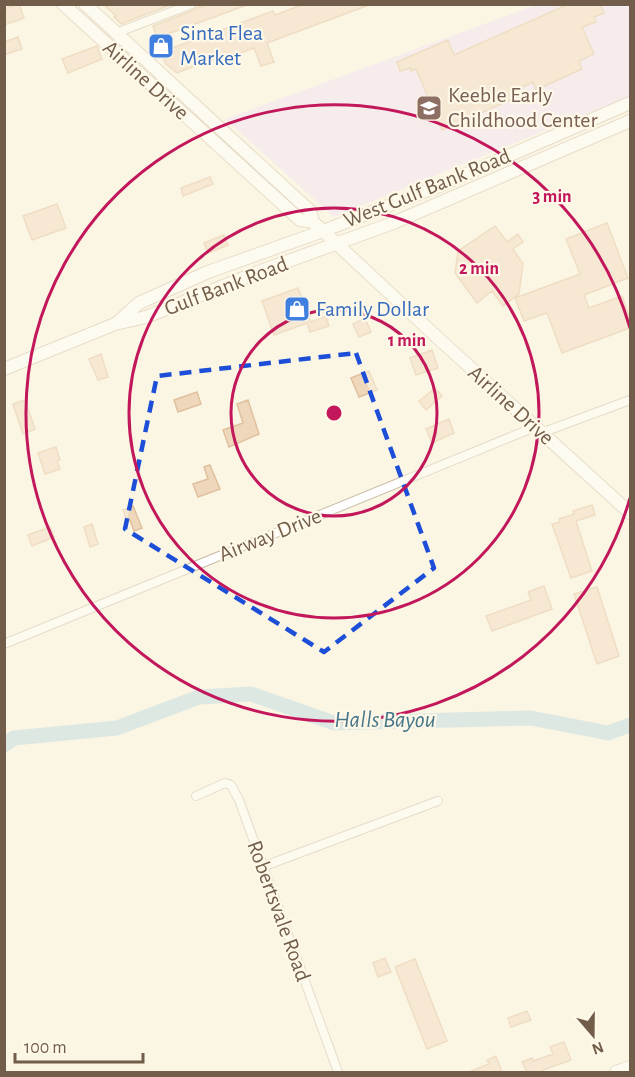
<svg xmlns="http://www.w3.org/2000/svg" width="635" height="1077" font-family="'Alegreya Sans',sans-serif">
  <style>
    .education { fill: #f1e0f7 }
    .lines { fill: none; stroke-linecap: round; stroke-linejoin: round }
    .river { stroke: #b9d7e3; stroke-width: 15 }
    .building { fill: #efd7bc; stroke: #e0c09d; stroke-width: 1.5 }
    .street-casing { stroke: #cbbdaa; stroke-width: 10 }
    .secondary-casing { stroke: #cebea8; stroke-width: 14 }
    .street { stroke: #fff; stroke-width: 8 }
    .secondary { stroke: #fff; stroke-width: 12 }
    .marked { fill: none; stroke: #1d4ed8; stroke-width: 4.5; stroke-dasharray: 12 8; stroke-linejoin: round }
    .ring { fill: none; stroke: #c2185b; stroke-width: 3 }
    .labels { text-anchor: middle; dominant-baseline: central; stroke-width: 4.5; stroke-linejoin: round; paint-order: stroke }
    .shop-label { font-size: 22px; fill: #366cbe; stroke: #fef8e8; text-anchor: start }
    .street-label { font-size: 22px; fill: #715d4a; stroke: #fef8e8 }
    .education-label { font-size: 22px; fill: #785e54; stroke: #fef8e8; text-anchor: start }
    .water-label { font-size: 24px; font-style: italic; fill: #49778a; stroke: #fef8e8 }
    .centre { fill: #c2185b; stroke: #fef8e8; stroke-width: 3 }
    .ring-label { font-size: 18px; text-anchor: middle; font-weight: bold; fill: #c2185b; stroke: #fef8e8; stroke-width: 4.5; stroke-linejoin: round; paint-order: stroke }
  </style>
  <rect width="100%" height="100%" fill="#fbf5e3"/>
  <path class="education" d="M536 5H630V96L334 217 225 119Z"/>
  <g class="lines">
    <path class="river" d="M4 745 14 738 117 728 199 697 251 694 334 723 531 718 608 733 630 725"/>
  </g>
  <path class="building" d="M19 4 24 18 4 25V9Z
    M103 4H173L121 24 114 17 116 16Z
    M198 4 200 8 208 4 247 5 157 38 153 26 194 10Z
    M304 4 369 5 267 43 274 62 261 66 254 48 217 62 214 59 177 73 165 63 162 53 164 51 273 11 275 15Z
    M569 4H600L604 13 594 17 596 22 582 27 594 54 579 61 582 69 536 90 533 82 514 91 517 97 442 130 416 69 411 71 410 68 400 71 397 62 448 40 454 55Z
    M18 37 22 49 4 55V42Z
    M97 46 102 59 68 73 62 59Z
    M210 177 213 184 183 196 181 188Z
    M57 204 66 228 32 240 23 216Z
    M607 223 628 278 584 295 589 308 622 296 630 319V328L562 353 547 313 524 321 515 298 580 274 566 239Z
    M495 226 507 242 518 234 523 242 513 249 523 264 519 294 503 306 492 291 477 303 455 273 458 251Z
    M224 235 228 245 208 253 204 243Z
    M298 288 311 322 326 316 329 326 310 332 307 323 274 335 262 301Z
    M365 318 371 332 359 337 353 324Z
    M432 350 438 368 416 375 410 358Z
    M101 354 108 377 98 380 89 359Z
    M369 371 377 390 359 397 351 378Z
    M435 388 442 396 426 410 419 401Z
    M197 392 201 404 178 412 174 400Z
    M25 400 35 429 23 434 13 404Z
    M248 400 259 434 229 447 223 430 243 423 237 404Z
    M449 419 454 433 432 443 426 429Z
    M56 447 60 460 57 461 60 469 45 474 38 453Z
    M210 465 220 489 198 497 193 484 208 479 204 467Z
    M592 505 595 515 576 521 592 571 571 578 552 524 560 522 559 519 574 514 573 511Z
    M133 506 142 528 134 531 130 520 127 521 123 510Z
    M92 524 98 544 90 547 84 527Z
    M50 527 54 537 32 546 28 535Z
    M544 586 552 609 492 631 486 616 531 600 528 592Z
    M597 587 619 656 597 664 574 594Z
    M385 958 391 972 378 977 373 963Z
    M415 959 447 1041 427 1049 395 967Z
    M527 1011 531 1020 511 1027 508 1018Z
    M564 1042 571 1060 543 1070 544 1072H527L522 1062 532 1058 533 1061 553 1054 550 1047Z
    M496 1056 502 1072H469L489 1064 487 1060Z"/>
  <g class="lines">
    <g class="street-casing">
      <path id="street" d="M116 33 192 4
        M541 433 630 400
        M4 644 535 427
        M196 796 225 783 231 785 239 800 338 1072
        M262 867 438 801"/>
    </g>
    <g class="secondary-casing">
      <path id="secondary" d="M63 4 300 220 313 222 323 231 440 340 630 513
        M85 4 310 211 313 222
        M118 322 139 303 208 272 323 231 439 186 630 103
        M4 369 115 324 146 317 258 272 393 223 630 121
        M616 1072 630 1067"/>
    </g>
    <use href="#street" class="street"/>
    <use href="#secondary" class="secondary"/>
  </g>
  <path d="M0 0H635V1077H0ZM356 353 434 568 324 652 125 529 157 376Z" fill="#fbf5e3" fill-opacity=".55" fill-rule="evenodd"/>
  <path class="marked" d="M356 353 434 568 324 652 125 529 157 376Z"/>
  <g class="ring">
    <circle cx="334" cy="413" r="103"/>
    <circle cx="334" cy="413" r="205"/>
    <path d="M630 498A308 308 0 1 1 630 328"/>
  </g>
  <defs>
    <g id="shop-square" transform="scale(1.35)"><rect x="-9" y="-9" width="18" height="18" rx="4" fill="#3f7fe0" stroke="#fef8e8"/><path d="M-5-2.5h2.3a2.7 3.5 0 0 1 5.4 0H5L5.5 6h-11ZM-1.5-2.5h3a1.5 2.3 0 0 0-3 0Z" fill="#fff"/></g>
    <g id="school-square" transform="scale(1.35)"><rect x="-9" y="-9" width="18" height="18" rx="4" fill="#8d6e63" stroke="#fef8e8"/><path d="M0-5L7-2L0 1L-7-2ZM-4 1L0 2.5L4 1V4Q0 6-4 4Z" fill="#fff"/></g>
  </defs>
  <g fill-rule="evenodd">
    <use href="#shop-square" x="161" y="46"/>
    <use href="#school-square" x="429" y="108"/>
    <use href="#shop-square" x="297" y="309"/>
  </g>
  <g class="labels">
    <g class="shop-label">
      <text x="180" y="33">Sinta Flea<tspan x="180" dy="25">Market</tspan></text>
      <text x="316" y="309">Family Dollar</text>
    </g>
    <g class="street-label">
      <text transform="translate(146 80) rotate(42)">Airline Drive</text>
      <text transform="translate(427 188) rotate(-22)">West Gulf Bank Road</text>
      <text transform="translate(226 286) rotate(-21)">Gulf Bank Road</text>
      <text transform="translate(511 405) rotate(42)">Airline Drive</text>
      <text transform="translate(270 535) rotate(-22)">Airway Drive</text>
      <text transform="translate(279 911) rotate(70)">Robertsvale Road</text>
    </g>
    <g class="education-label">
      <text x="448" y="95">Keeble Early<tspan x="448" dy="25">Childhood Center</tspan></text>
    </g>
    <g class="water-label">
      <text x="385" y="720">Halls Bayou</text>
    </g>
  </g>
  <circle cx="334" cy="413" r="9" class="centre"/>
  <g class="ring-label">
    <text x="552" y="202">3 min</text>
    <text x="479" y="274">2 min</text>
    <text x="407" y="346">1 min</text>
  </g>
  <rect width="635" height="1077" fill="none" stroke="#715d4a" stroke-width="12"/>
  <g transform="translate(593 1035) rotate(160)" stroke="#fef8e8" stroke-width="4.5" paint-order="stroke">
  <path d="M0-4.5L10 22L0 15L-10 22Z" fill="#715d4a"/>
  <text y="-9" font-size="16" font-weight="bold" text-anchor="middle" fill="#715d4a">N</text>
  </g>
  <path d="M15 1053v9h128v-9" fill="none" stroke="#715d4a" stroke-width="3"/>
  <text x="24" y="1053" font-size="18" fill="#715d4a" stroke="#fef8e8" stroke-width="4.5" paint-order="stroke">100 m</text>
</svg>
